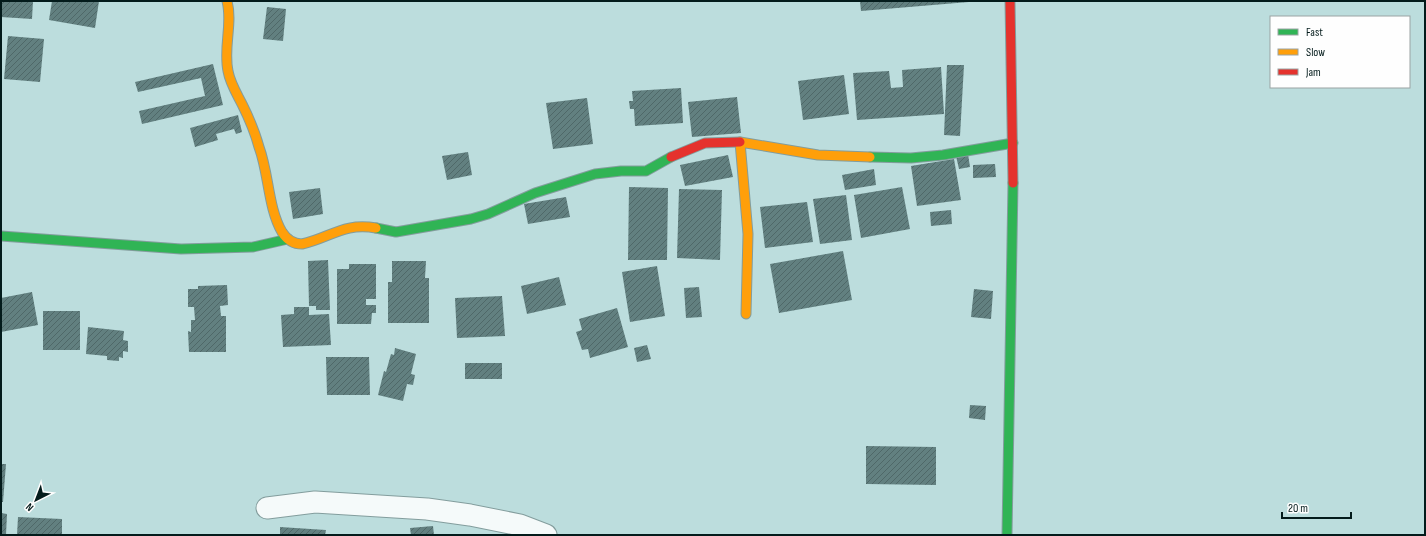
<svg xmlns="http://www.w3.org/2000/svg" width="1426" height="536" font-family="'Sofia Sans Condensed',sans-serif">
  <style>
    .building { fill: url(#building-hatch) }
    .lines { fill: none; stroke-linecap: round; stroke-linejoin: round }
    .street-casing { stroke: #839d9d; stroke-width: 23 }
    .fast-casing { stroke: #839d9d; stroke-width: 11 }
    .slow-casing { stroke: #839d9d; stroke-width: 11 }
    .jam-casing { stroke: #839d9d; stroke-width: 11 }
    .street { stroke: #f5fafa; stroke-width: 21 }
    .fast { stroke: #30b455; stroke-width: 9 }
    .slow { stroke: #ff9f0a; stroke-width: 9 }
    .jam { stroke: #e5322d; stroke-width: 9 }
  </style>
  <defs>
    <pattern id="building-hatch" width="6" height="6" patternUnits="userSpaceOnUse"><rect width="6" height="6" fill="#628080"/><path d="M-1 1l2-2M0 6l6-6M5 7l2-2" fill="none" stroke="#4f6868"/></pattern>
  </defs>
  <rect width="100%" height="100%" fill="#bcdddd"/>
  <path class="building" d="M1 1H33L32 19 1 17Z
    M52 1H99L95 28 49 20Z
    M860 1H969V2L861 11Z
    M267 7 286 9 283 41 263 39Z
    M8 36 44 39 40 82 4 79Z
    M213 64 223 105 142 124 139 111 205 96 201 78 138 92 135 82Z
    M947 65H964L960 136 944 135Z
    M941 67 944 114 857 120 853 73 889 71 891 88 903 87 902 70Z
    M844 75 849 114 803 120 798 81Z
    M681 88 683 123 635 126 634 109H630L629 101H633L632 91Z
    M737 97 741 133 692 137 688 102Z
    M587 98 593 144 553 149 546 103Z
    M238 115 242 132 236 134 234 129 216 134 218 140 195 147 190 128Z
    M468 152 472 175 447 180 442 156Z
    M968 154 970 167 959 169 956 156Z
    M728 155 733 177 685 186 680 165Z
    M954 159 961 200 917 206 911 166Z
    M995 164 996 177 973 178V165Z
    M874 169 876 185 845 190 842 175Z
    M629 187 668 188 667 260H628Z
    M902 187 910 229 861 238 854 195Z
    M320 188 323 214 293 219 289 192Z
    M679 189 722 190 720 260 677 258Z
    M846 195 852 240 820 244 813 199Z
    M566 197 570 217 528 224 524 204Z
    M807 202 813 242 765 248 760 207Z
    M951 210 952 224 931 226 930 212Z
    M843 251 852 300 779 313 770 264Z
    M328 260 330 310H316V306H309L308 261Z
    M392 261H426L425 278H429V323H388V282H392Z
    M349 264H376V299H366V305H376V313H372L371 324H337V269H349Z
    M657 266 665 316 630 322 622 272Z
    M559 277 566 305 527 314 521 286Z
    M227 285 228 305 220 306 221 316H226V352H189L188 331 191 332V320H195L194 307H188V289H198V286Z
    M699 287 702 317 686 318 684 288Z
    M974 289 993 291 991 319 971 317Z
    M32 292 38 325 1 332V298Z
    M502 296 505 336 457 338 455 298Z
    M294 307H309V315L329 314 331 345 283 347 281 315 294 314Z
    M617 308 628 347 590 358 588 349 582 350 576 332 582 330 579 319Z
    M43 311H80V350H43Z
    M88 327 124 331 123 340 128 341V352L123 351V358L119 357V361L107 360V356L86 354Z
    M647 345 651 359 637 362 634 348Z
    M395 348 416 354 411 374 415 375 413 385 407 384 403 401 378 395 384 371 386 372 391 354 394 355Z
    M326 357H369L370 395H327Z
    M465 363H502V379H465Z
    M970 405 986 406 985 420 969 418Z
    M866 446 936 447V485L866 484Z
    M1 464H6L3 502H1Z
    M1 513 7 514 6 535H1Z
    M18 517 62 519V535H17Z
    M433 526 434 535H411L410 528Z
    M280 527 326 530 325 535H280Z"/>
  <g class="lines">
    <g class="street-casing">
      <path id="street" d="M267 508 315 502 427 509 470 515 520 525 546 535"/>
    </g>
    <g class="fast-casing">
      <path id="fast" d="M870 157 911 158 943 155 1013 143
        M376 228 396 232 471 219 488 214 535 193 595 174 621 171H646L671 157
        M1 236 181 249 253 247 288 239
        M1007 535 1013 183"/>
    </g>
    <g class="slow-casing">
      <path id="slow" d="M227 1C233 24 223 47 228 71 230 83 237 94 242 104 249 118 255 132 259 147 269 174 268 208 282 232 287 240 293 244 302 244 330 238 344 222 376 228
        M746 314 748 234 740 142 818 155 870 157"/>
    </g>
    <g class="jam-casing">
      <path id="jam" d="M1010 1 1013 183
        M671 157 705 143 740 142"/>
    </g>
    <use href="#street" class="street"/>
    <use href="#fast" class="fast"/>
    <use href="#slow" class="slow"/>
    <use href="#jam" class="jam"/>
  </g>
  <rect width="1426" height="536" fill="none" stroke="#031b1b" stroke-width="4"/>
  <rect x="1270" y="16" width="140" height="72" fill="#fefefe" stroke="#9aa3a3"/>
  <rect x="1278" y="29" width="20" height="6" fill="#30b455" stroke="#9aa3a3"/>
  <text x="1306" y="36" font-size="12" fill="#031b1b">Fast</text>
  <rect x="1278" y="49" width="20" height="6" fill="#ff9f0a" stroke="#9aa3a3"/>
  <text x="1306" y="56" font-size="12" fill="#031b1b">Slow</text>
  <rect x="1278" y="69" width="20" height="6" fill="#e5322d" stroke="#9aa3a3"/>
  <text x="1306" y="76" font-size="12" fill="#031b1b">Jam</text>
  <g transform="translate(36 500) rotate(222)" stroke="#fefefe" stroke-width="3" paint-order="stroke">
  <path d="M0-3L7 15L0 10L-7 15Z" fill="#031b1b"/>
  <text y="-6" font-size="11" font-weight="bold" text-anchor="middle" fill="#031b1b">N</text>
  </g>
  <path d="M1282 512v6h69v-6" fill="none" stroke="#031b1b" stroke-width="2"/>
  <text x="1288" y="512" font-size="12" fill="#031b1b" stroke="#fefefe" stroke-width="3" paint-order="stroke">20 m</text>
</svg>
